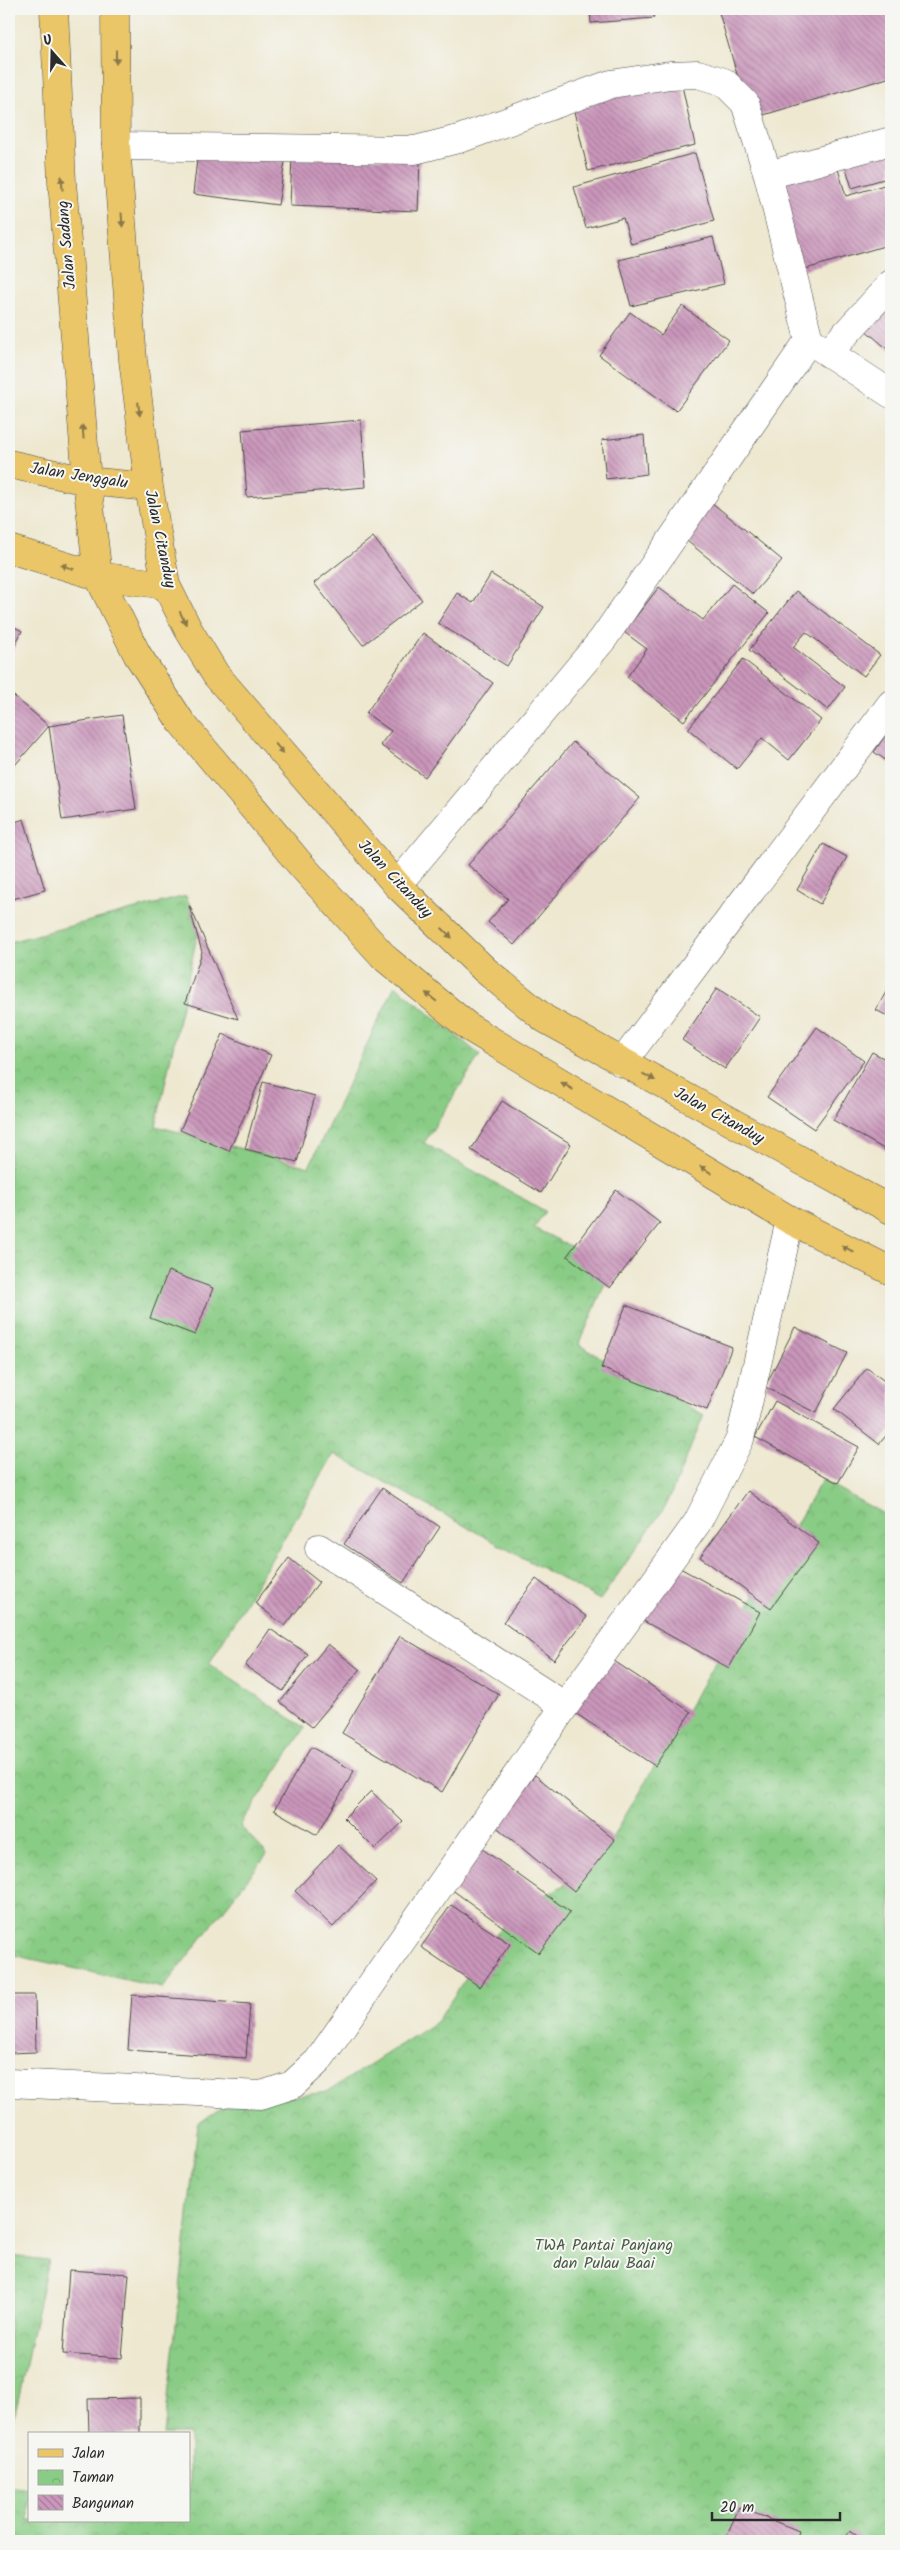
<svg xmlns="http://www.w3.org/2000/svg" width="900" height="2550" font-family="Kalam,sans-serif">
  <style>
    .park { fill: url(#park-crowns); stroke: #5a7c58 }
    .building { fill: url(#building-back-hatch) }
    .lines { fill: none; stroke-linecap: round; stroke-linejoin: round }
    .minor-casing { stroke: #484744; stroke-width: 29 }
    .primary-casing { stroke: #484744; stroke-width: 29 }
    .minor { stroke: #fff; stroke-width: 28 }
    .primary { stroke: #eac669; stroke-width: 28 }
    .oneway { fill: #8a784a }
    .labels { text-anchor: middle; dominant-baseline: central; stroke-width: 4; stroke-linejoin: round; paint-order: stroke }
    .street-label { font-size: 16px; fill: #2b2b2b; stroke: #f6f6f2 }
    .park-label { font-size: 16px; fill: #475b46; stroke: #f6f6f2 }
  </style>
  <defs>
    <pattern id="park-crowns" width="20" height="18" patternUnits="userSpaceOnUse" patternTransform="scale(1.25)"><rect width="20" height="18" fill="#89cc85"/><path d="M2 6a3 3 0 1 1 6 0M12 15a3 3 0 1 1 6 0" fill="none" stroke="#76af73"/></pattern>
    <pattern id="building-back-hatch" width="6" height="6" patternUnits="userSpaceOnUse" patternTransform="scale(1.25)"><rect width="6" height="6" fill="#ca96bb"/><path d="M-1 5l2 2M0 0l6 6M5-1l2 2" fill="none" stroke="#a47b98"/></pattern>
  </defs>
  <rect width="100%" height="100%" fill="#f6f6f2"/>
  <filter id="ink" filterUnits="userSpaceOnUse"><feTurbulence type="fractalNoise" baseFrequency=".02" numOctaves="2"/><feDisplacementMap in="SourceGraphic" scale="10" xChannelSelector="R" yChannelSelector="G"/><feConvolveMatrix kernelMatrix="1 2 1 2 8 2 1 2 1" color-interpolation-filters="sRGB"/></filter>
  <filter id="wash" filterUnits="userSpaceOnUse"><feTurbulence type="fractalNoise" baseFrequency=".0096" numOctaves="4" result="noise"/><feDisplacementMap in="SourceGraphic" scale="20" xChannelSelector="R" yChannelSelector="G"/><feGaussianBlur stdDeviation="1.12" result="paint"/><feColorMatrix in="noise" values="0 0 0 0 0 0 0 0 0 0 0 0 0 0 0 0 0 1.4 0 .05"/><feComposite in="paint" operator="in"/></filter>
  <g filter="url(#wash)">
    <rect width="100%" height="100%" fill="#eee8d0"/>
    <path class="park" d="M186 896 199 927 156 1126 309 1167 395 985 480 1055 424 1143 545 1211 534 1228 612 1267 579 1345 704 1415 667 1504 600 1600 334 1454 209 1664 305 1728 240 1826 267 1854 163 1988 9 1954V942Z
      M822 1480 891 1518V2541H9V2486L29 2489V2521H189V2434H164L198 2124 225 2105 327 2092 436 2022 512 1912 578 1878 614 1835Z
      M9 2256 48 2260 9 2443Z"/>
    <g id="blocks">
      <path class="building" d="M590 9H653L654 18 591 23Z
        M718 9H891V77L750 119Z
        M681 81 695 145 588 171 573 107Z
        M198 151 285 162 278 205 193 194Z
        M695 153 714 221 631 244 623 218 586 228 574 187Z
        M891 153V177L852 188 843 158Z
        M292 155 420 160 418 211 290 206Z
        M835 159 846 196 891 183V244L799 271 772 178Z
        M713 237 724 284 631 306 619 260Z
        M891 297V352L864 329Z
        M682 306 729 340 676 411 599 355 630 312 661 335Z
        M361 420 366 487 247 497 242 430Z
        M644 435 647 474 606 479 602 440Z
        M711 502 782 560 753 594 682 537Z
        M373 537 422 600 363 645 314 583Z
        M491 574 544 607 507 666 438 623 457 593 473 603Z
        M732 584 769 613 684 721 627 677 647 649 624 632 659 587 703 620Z
        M796 591 880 655 864 676 806 632 793 647 845 687 828 710 749 650Z
        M9 624 22 631 9 657Z
        M423 633 493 683 425 777 380 745 391 731 366 713Z
        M743 659 821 720 789 760 762 738 737 769 688 729Z
        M9 692 49 726 9 772Z
        M122 715 136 809 62 820 49 726Z
        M891 727V764L874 752Z
        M573 742 640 798 514 945 488 922 508 899 468 865Z
        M24 819 45 890 9 900V824Z
        M823 844 847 857 820 904 797 890Z
        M189 906H190L238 1019 185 1003 202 952Z
        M891 983V1018L876 1010Z
        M717 988 760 1017 725 1069 682 1040Z
        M817 1027 864 1061 814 1129 767 1097Z
        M223 1034 271 1055 229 1151 180 1130Z
        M872 1052 891 1062V1153L833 1120Z
        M263 1082 315 1096 297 1162 245 1149Z
        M502 1101 571 1144 541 1193 471 1150Z
        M616 1190 660 1223 610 1288 567 1256Z
        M168 1271 213 1288 195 1335 150 1318Z
        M626 1305 732 1347 707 1410 601 1368Z
        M795 1327 847 1353 816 1413 765 1387Z
        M867 1368 891 1386V1430L879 1444 834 1409Z
        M775 1401 859 1447 838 1483 755 1437Z
        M382 1488 440 1527 403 1583 344 1544Z
        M748 1491 819 1543 771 1608 700 1557Z
        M289 1558 319 1582 285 1626 255 1603Z
        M669 1562 760 1612 729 1668 638 1618Z
        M536 1579 587 1617 554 1660 503 1622Z
        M270 1629 308 1654 283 1691 245 1666Z
        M400 1636 499 1694 442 1792 342 1733Z
        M328 1644 360 1670 312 1727 280 1702Z
        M605 1655 691 1712 655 1766 569 1709Z
        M311 1747 354 1771 317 1835 274 1810Z
        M535 1775 615 1840 574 1891 494 1825Z
        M371 1791 403 1822 375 1849 344 1818Z
        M338 1845 376 1881 333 1927 295 1891Z
        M481 1848 570 1912 539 1953 451 1889Z
        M451 1905 510 1944 480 1987 421 1947Z
        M9 1995H35L36 2052 9 2053Z
        M132 1995 250 2004 246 2058 128 2050Z
        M69 2270 129 2274 122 2358 63 2354Z
        M140 2398V2434H89L88 2399Z
        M739 2507 799 2531 796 2541H725Z
        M850 2531 865 2541H843Z"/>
    </g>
  </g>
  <g filter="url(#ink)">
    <use href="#blocks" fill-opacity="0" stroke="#484744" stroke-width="1"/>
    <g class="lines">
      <g class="minor-casing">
        <path id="minor" d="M116 146 415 150 462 138 611 84 670 75 698 74 724 82 745 103 768 175 809 340 603 639 397 885
          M768 175 891 141
          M809 340 891 394
          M828 353 891 284
          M622 1063 891 704
          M319 1548 565 1706
          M9 2083 261 2095 292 2085 318 2061 565 1706 697 1523 740 1439 790 1220"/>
      </g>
      <g class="primary-casing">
        <path id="primary" d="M54 9 62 182 87 481 98 576 137 654 181 722 300 864 386 959 470 1028 790 1220 891 1271
          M115 9 116 146 133 360 149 487 166 585 188 629 216 675 397 885 485 970 545 1019 891 1210
          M9 464 87 481 149 487
          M9 549 98 576 166 585"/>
      </g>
      <use href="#minor" class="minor"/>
      <use href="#primary" class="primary"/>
    </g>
    <defs><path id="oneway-solid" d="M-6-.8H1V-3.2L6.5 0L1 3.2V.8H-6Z" transform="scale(1.25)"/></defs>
    <g class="oneway">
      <use href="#oneway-solid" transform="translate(116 57) rotate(90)"/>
      <use href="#oneway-solid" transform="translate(62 183) rotate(-94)"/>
      <use href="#oneway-solid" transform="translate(122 220) rotate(86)"/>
      <use href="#oneway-solid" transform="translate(139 409) rotate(83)"/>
      <use href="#oneway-solid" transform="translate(83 432) rotate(-95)"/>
      <use href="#oneway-solid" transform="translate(67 567) rotate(-163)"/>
      <use href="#oneway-solid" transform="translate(183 618) rotate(63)"/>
      <use href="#oneway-solid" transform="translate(279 748) rotate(49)"/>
      <use href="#oneway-solid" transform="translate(447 933) rotate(44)"/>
      <use href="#oneway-solid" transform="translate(431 997) rotate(-141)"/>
      <use href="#oneway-solid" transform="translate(649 1077) rotate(29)"/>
      <use href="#oneway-solid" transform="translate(567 1086) rotate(-149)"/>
      <use href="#oneway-solid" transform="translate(706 1170) rotate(-149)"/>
      <use href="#oneway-solid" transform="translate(848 1249) rotate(-153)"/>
    </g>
  </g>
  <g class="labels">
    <g class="street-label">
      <text transform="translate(67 245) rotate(-95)">Jalan Sadang</text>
      <text transform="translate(79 476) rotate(9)">Jalan Jenggalu</text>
      <text transform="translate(160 539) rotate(78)">Jalan Citanduy</text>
      <text transform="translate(395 879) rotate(47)">Jalan Citanduy</text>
      <text transform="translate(719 1116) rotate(29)">Jalan Citanduy</text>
    </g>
    <g class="park-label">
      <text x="604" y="2245">TWA Pantai Panjang<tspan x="604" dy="18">dan Pulau Baai</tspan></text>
    </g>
  </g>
  <rect width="900" height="2550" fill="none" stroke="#f6f6f2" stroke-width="30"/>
  <rect x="28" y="2432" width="162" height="90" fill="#f6f6f2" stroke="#a5a5a2"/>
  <rect x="38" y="2449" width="25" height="8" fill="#eac669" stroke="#a5a5a2"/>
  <text x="72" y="2458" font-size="15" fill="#2b2b2b">Jalan</text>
  <rect x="38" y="2470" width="25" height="15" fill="url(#park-crowns)" stroke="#a5a5a2"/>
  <text x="72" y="2482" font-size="15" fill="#2b2b2b">Taman</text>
  <rect x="38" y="2495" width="25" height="15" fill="url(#building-back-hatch)" stroke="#a5a5a2"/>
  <text x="72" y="2508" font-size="15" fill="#2b2b2b">Bangunan</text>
  <g transform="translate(52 52) rotate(340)" stroke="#f6f6f2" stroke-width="4" paint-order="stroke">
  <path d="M0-4L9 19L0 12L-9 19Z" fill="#2b2b2b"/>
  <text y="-8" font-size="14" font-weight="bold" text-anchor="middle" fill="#2b2b2b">U</text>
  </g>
  <path d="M712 2512v8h128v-8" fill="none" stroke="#2b2b2b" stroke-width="2.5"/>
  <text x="720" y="2512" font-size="15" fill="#2b2b2b" stroke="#f6f6f2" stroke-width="4" paint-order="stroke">20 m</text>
</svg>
